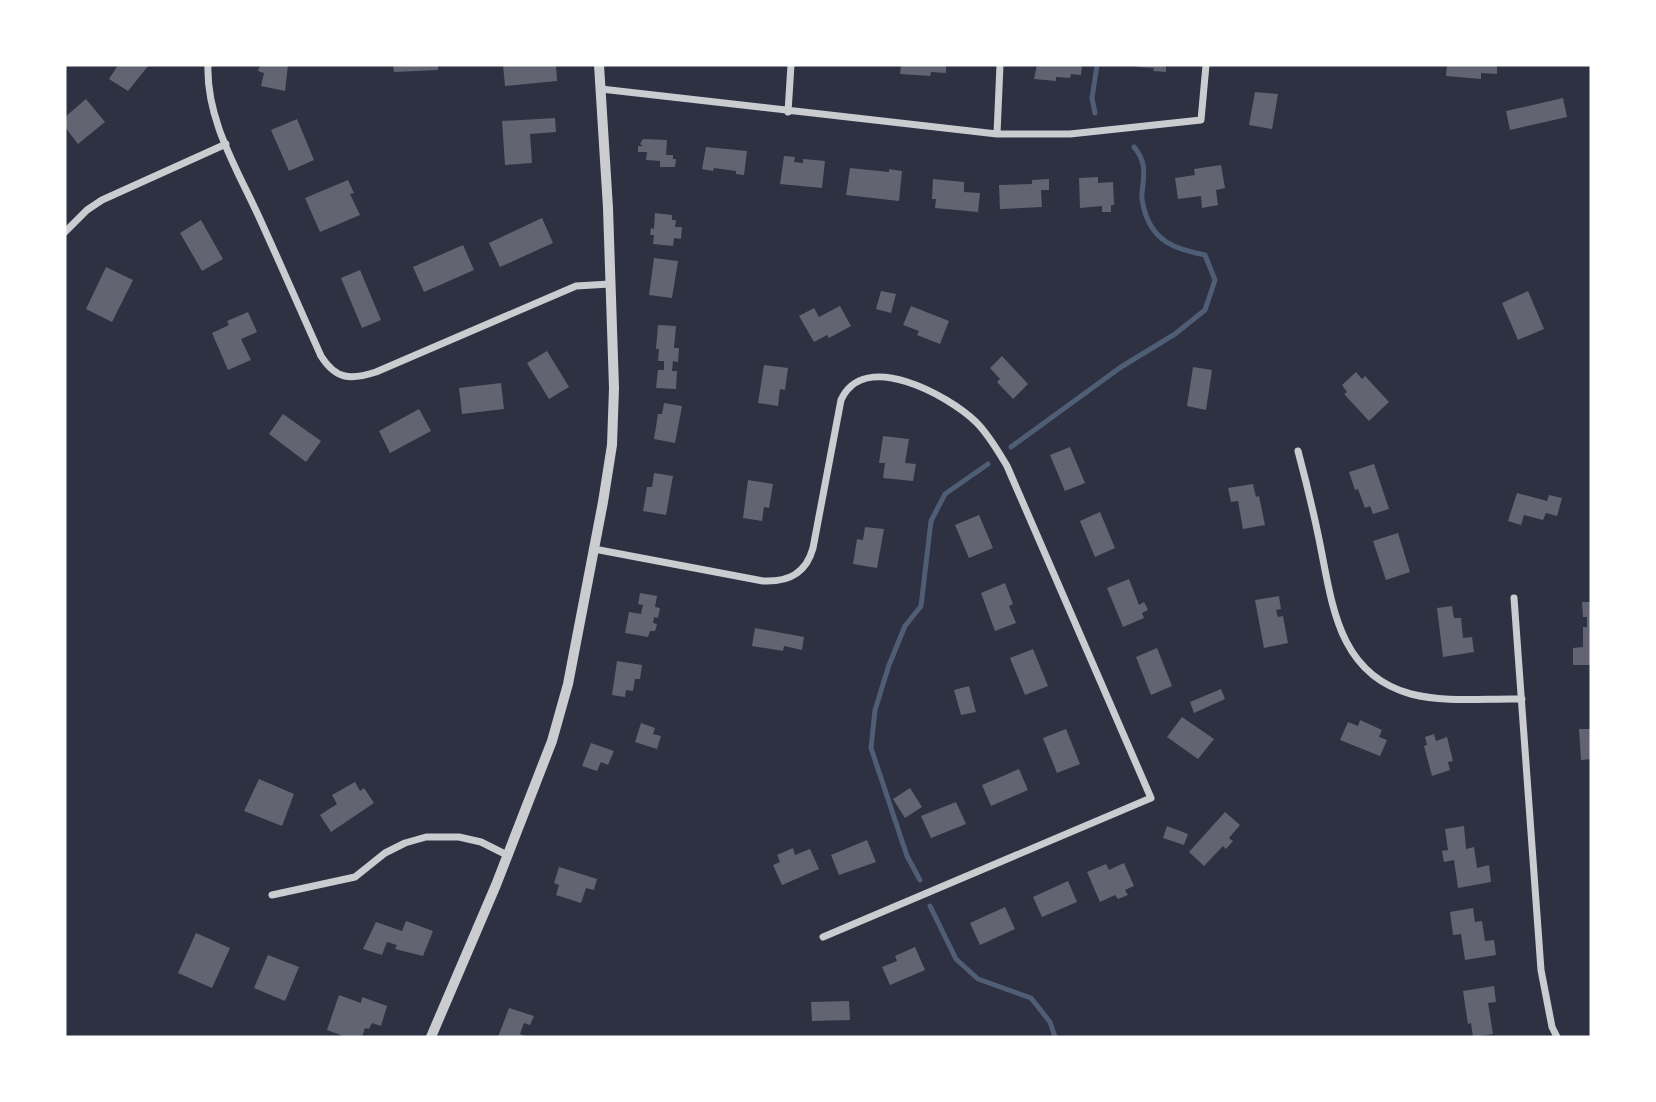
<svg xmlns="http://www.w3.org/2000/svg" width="1656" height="1102" font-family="'PT Serif',serif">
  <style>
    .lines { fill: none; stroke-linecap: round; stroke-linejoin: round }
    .stream { stroke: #4f5d75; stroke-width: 5 }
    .building { fill: #626471 }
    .minor { stroke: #caccd0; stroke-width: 7 }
    .tertiary { stroke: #caccd0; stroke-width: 10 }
  </style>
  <rect width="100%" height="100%" fill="#2d3142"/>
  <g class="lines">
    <path class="stream" d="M1095 113 1092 98 1097 65
      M1011 447 1121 367 1175 334 1205 310 1215 280 1205 255C1175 249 1153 242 1144 209 1143 204 1141 199 1142 193 1144 175 1147 162 1134 147
      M920 880 907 856 871 748 875 710 889 665 905 626 921 606 931 521 945 494 988 464
      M930 906 956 959 978 979 1031 998 1050 1022 1055 1037"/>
  </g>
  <path class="building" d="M118 65H149L128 91 109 79Z
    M260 65H288L285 91 261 86 264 73 258 71Z
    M393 65H438V70L394 72Z
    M503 65H556L557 81 505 86Z
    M901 65H946V73L931 72 930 76 900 74Z
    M1037 65 1082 66 1081 75 1071 74 1070 78 1056 77V81L1034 79Z
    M1137 65H1166V72L1153 71 1154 68 1137 67Z
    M1447 65H1497V74L1481 73V79L1446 76Z
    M1255 92 1278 94 1272 129 1249 125Z
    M1563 98 1567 117 1510 130 1506 111Z
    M86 99 105 122 78 144 65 127V117Z
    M555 118 556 132 530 134 532 163 505 165 502 121Z
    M297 119 314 160 289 171 271 130Z
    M643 139 667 140 666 155H673V159H676L675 167H660V161L646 160 647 152H638V146H643L640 144Z
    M706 147 747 151 744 175 736 174V171L714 168 713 171 702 169Z
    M784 156 795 157 794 162 803 163V159L825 161 822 188 780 184Z
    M1221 165 1225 188 1216 190 1218 205 1202 208 1201 196 1178 199 1175 178 1195 175 1194 169Z
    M850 168 889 172V169L902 171 899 201 846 195Z
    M1098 177V183L1113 182 1114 205H1111V212H1102V206L1080 208 1079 178Z
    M933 179 964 182V192L980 193 978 212 935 208 936 199H932Z
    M1049 179V190H1041L1042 207 1000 209 999 185 1032 184V180Z
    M348 180 354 193 350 194 360 215 320 232 305 198Z
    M655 213 672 215V220H676L675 227H682L681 239 674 238 673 246 653 244 654 235H650L651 228 654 229Z
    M542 218 553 243 500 267 489 243Z
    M201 220 223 259 202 271 180 233Z
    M463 245 474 270 424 292 413 267Z
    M654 258 678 261 672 298 649 295Z
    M106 267 133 280 112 322 86 309Z
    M360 270 381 320 362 328 341 278Z
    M881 291 896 294 891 313 876 309Z
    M1528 291 1544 329 1518 340 1502 303Z
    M840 306 851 326 829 338 827 335 814 342 799 316 814 308 819 317Z
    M911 306 949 321 940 344 917 335 919 331 903 325Z
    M248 312 257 332 241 339 251 360 228 370 212 333 229 325 227 321Z
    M658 325 676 326 674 348H679L678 362 673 361 672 371H677L676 389 656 388 658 370H664V361H658L659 349H656Z
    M547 351 569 387 549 399 527 363Z
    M1002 356 1028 384 1013 399 997 382 1000 379 990 368Z
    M764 365 788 368 785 390 780 389 778 406 758 403Z
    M1193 367 1212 370 1206 410 1187 406Z
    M1356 372 1362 379 1365 376 1389 402 1369 421 1344 394 1347 392 1342 385Z
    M501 383 504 409 462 414 459 388Z
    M664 403 682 406 675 443 654 439 658 414H662Z
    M419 409 431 431 390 453 379 431Z
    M283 414 321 441 306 462 269 434Z
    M883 436 909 439 905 463 916 464 913 481 883 478 885 463H879Z
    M1070 447 1085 483 1065 491 1050 455Z
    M1374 464 1389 509 1373 514 1370 506 1365 508 1358 489 1355 490 1349 472Z
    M654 473 673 476 666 515 643 511 647 487H652Z
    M748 480 773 484 769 508 764 507 762 521 743 518Z
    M1253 484 1256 497 1259 496 1265 525 1243 529 1238 501 1231 502 1228 488Z
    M1517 493 1547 501 1549 495 1562 498 1557 516 1546 513 1543 520 1524 515 1521 525 1508 521Z
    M1100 512 1115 548 1095 557 1080 521Z
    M979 515 993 548 969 558 955 525Z
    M865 527 884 529 877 568 853 564 857 539 863 540Z
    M1398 533 1410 572 1386 580 1373 541Z
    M1129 579 1139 605 1144 602 1148 610 1142 613 1144 618 1123 627 1107 588Z
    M1005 583 1013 604 1009 606 1016 623 995 631 981 593Z
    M640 593 657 596 655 607 660 608 658 618 654 617 653 623 657 624 655 631H650L648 637 625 633 629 612 641 614 643 605 638 604Z
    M1279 596 1281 609 1276 610 1278 617 1283 616 1288 643 1264 648 1255 600Z
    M1582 602H1591V665H1573V648L1583 647V627H1587V617H1583Z
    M1452 606 1454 618H1461L1463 638 1472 637 1474 652 1443 657 1437 608Z
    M755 628 804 637 802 650 784 646 783 651 752 646Z
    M1157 648 1172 686 1151 695 1136 657Z
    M1033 649 1048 686 1025 695 1010 658Z
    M617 661 642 665 640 679H635L633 691 626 690 625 697 612 695Z
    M969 686 976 712 961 715 954 690Z
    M1221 689 1225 699 1194 713 1190 702Z
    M1182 717 1214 739 1198 759 1167 737Z
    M1360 720 1382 730 1379 737 1387 740 1380 756 1340 740 1348 722 1358 726Z
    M641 723 655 728 653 734 661 736 657 749 635 742Z
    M1066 729 1080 764 1057 773 1043 738Z
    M1579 729H1591V759L1581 760Z
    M1434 734 1436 741 1447 737 1453 761 1448 762 1450 770 1432 776 1424 746 1427 745 1425 737Z
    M591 743 614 751 608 765 601 762 597 771 582 766Z
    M1019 769 1028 790 991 806 982 785Z
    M259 779 294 794 282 826 244 811Z
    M355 782 360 791 364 788 374 803 331 832 320 815 337 804 332 795Z
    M910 788 922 807 905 818 893 799Z
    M956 802 966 824 931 838 921 816Z
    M1225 812 1240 825 1229 838 1233 841 1226 849 1223 846 1204 866 1189 852Z
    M1167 826 1188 834 1184 845 1163 838Z
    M1464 826 1466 849 1474 847 1477 868 1489 865 1491 882 1458 888 1454 860 1444 862 1442 851 1448 850 1445 829Z
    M867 840 876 862 839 875 831 855Z
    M793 848 795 855 810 849 819 869 782 885 773 865 780 862 777 855Z
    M1124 863 1134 886 1125 890 1128 895 1118 899 1115 895 1100 902 1087 872 1106 864 1109 870Z
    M559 867 597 879 594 890 586 888 581 903 556 895 559 885 554 883Z
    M1068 881 1077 902 1042 917 1033 897Z
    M1005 907 1015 929 980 945 970 923Z
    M1473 908 1475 922 1482 921 1485 941 1494 940 1496 955 1465 960 1461 934 1453 935 1450 912Z
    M406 921 433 931 423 956 395 949 397 945 387 942 382 955 363 949 376 922 402 931Z
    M196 933 230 948 212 988 178 973Z
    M915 947 925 970 890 985 882 967 897 961 895 956Z
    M268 955 299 967 285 1001 254 988Z
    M1494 986 1496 1002 1488 1003 1493 1034 1473 1037 1471 1023 1468 1024 1463 991Z
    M339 995 361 1003 362 997 387 1006 381 1026 372 1023 369 1029 365 1028 362 1037H346L327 1030Z
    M849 1001 850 1020 812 1021 811 1002Z
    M509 1008 534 1016 530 1025 524 1023 520 1034 529 1037H498Z"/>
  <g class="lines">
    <path class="minor" d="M208 65C206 119 237 169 259 217 280 263 300 309 321 356 336 380 351 380 376 372L576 286 610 284
      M601 89 997 134H1070L1201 120 1206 65
      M788 112 791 65
      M997 134 1000 65
      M65 232 87 210 102 200 226 144
      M1298 451C1306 481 1313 510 1319 539 1332 602 1337 674 1411 694 1445 703 1487 698 1522 699
      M594 549 763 581C788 582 806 574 813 548L841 400C864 349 948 395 976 422 989 435 998 451 1007 466L1151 798 823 937
      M1514 598 1541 970 1552 1027 1557 1037
      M272 895 355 877 385 853 405 843 426 837H459L481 842 507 855"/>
    <path class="tertiary" d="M431 1037 496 885 552 741 568 684 603 502 612 445 614 388 608 208 599 65"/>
  </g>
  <rect width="1656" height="1102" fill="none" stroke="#ffffff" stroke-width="133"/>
</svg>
